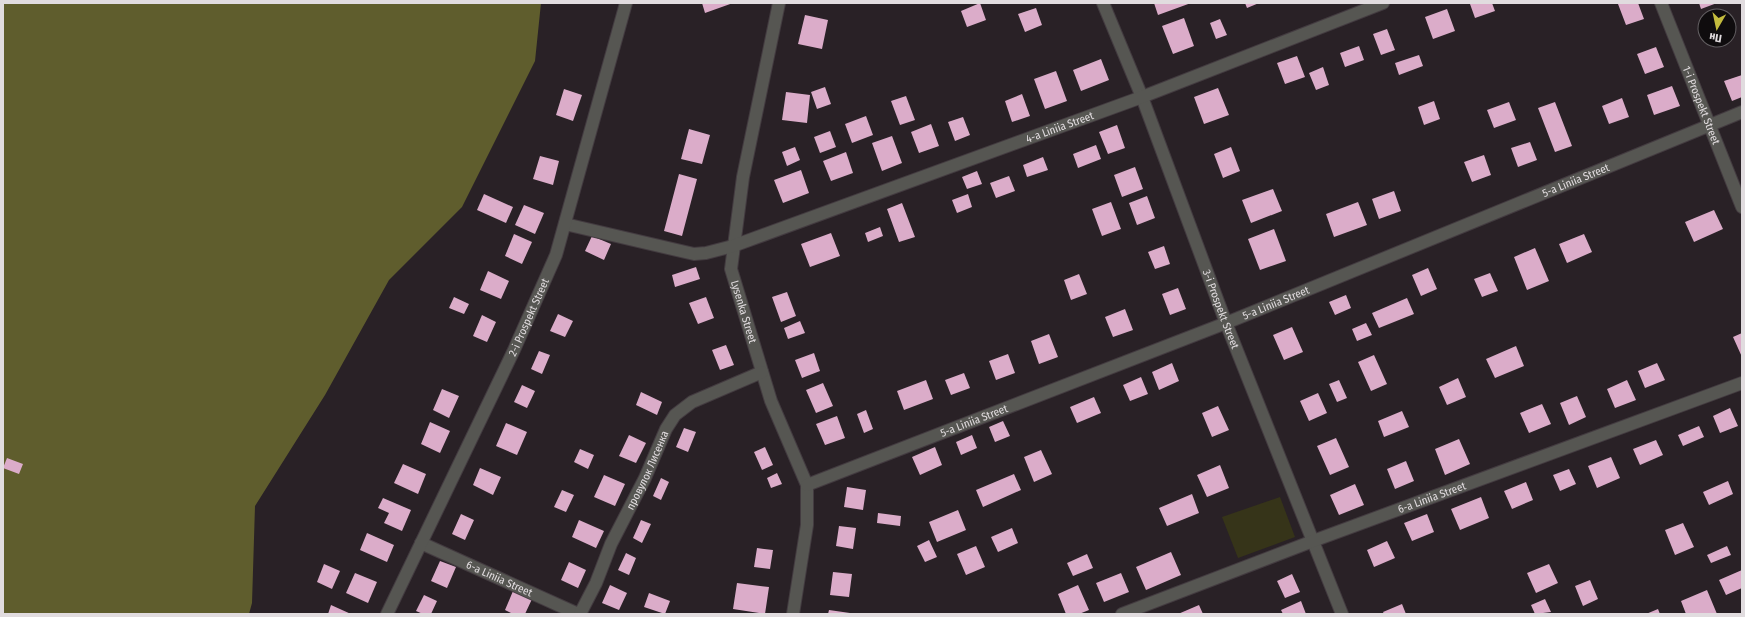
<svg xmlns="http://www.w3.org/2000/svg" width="1745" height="617" font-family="'Fira Sans Condensed',sans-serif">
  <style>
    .green { fill: #363419 }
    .forest { fill: #5f5d2d }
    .building { fill: #dbacc9 }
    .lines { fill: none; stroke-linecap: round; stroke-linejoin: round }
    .street-casing { stroke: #433b40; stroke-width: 14 }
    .street { stroke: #565652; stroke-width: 12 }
    .labels { text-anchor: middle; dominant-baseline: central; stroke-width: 4; stroke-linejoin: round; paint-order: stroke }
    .street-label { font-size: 11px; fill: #e1dcdf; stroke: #0f0c0e }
  </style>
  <rect width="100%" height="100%" fill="#292126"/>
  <path class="green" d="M1280 497 1295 537 1238 558 1222 517Z"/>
  <path class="forest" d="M3 3H541L535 61 462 207 389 280 325 395 255 506 252 603 249 614H3Z"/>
  <path class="building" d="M702 3H733L705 13Z
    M980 3 986 20 967 27 961 11Z
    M1154 3H1191L1158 15Z
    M1245 3H1259L1247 8Z
    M1473 3H1492L1495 11 1475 18 1470 4Z
    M1622 3H1638L1644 19 1626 25 1618 4Z
    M1699 3H1717L1701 9Z
    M1036 8 1042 25 1025 32 1018 14Z
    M1447 9 1455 31 1433 39 1425 17Z
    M805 15 828 20 822 49 798 44Z
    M1184 18 1194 46 1173 54 1162 26Z
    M1220 19 1227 35 1216 39 1210 23Z
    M1387 29 1395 50 1381 55 1373 34Z
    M1359 46 1364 60 1345 67 1340 53Z
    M1656 47 1664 67 1645 74 1637 54Z
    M1419 55 1423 66 1399 75 1395 63Z
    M1297 56 1305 77 1285 84 1277 63Z
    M1101 59 1109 80 1081 91 1073 70Z
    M1323 67 1329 85 1316 90 1309 73Z
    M1056 71 1067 101 1045 109 1034 79Z
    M1742 75V97L1732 101 1724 81Z
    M1672 86 1680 106 1654 115 1647 95Z
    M825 87 831 104 817 109 811 92Z
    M1218 88 1229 115 1204 124 1194 97Z
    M564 89 582 95 573 121 556 115Z
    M786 92 810 95 807 123 782 120Z
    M1022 94 1030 116 1012 122 1005 101Z
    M906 96 915 120 900 125 891 101Z
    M1622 98 1629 117 1609 124 1602 106Z
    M1434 101 1440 119 1424 125 1418 107Z
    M1509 102 1516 120 1494 128 1487 110Z
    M1555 102 1572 146 1555 152 1538 108Z
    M866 116 873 135 852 143 845 124Z
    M963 117 970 135 955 141 948 122Z
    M931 124 939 146 919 153 911 132Z
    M1117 125 1125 148 1108 154 1099 132Z
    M689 129 710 135 702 164 681 159Z
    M830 131 836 147 820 153 814 137Z
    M892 136 902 163 882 171 872 143Z
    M1530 142 1537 160 1518 167 1511 148Z
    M1096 145 1101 159 1078 168 1073 154Z
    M795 147 800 160 787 166 782 152Z
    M1231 147 1240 171 1223 178 1214 154Z
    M846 152 853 173 831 181 823 161Z
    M1484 155 1491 175 1472 182 1464 162Z
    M540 156 559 161 553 185 533 179Z
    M1043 157 1048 170 1027 177 1023 165Z
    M1135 167 1143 189 1122 197 1114 175Z
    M801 170 809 193 783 203 774 180Z
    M977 171 982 184 967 189 962 177Z
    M679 174 697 179 682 236 664 231Z
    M1009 176 1015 191 996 198 990 183Z
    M1273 189 1282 211 1251 223 1242 200Z
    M1394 191 1401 211 1379 219 1372 199Z
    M484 194 513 207 506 223 477 210Z
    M968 194 972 207 957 213 952 200Z
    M1147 196 1155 218 1137 225 1129 203Z
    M1111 202 1121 229 1102 236 1092 209Z
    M1358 202 1367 225 1334 237 1326 214Z
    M902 203 915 237 899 242 887 209Z
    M524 205 544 213 535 234 515 225Z
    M1714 210 1723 229 1694 242 1685 222Z
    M880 227 883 236 868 242 865 233Z
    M1274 229 1286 261 1260 270 1248 239Z
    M831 233 840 256 810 267 801 244Z
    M514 234 532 242 522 264 505 256Z
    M1584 234 1592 252 1567 263 1559 244Z
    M592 236 611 244 604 260 585 251Z
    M1164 246 1170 264 1155 269 1148 252Z
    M1535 248 1549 281 1527 290 1514 257Z
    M696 267 700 279 675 287 672 275Z
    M1428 268 1437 289 1421 296 1412 275Z
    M488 271 509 281 501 299 480 290Z
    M1490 273 1498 291 1482 297 1474 279Z
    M1079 274 1087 294 1071 300 1064 280Z
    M1178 288 1186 309 1170 315 1162 294Z
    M787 292 796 316 781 322 772 297Z
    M1346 295 1351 308 1335 315 1329 302Z
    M454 297 469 304 464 314 449 308Z
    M706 297 714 318 698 324 689 303Z
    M1407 298 1414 314 1379 328 1372 313Z
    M1125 309 1133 330 1113 337 1105 317Z
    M558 314 573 321 565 337 550 331Z
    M482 315 496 322 487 342 473 336Z
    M800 321 805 333 788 339 784 328Z
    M1366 323 1372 335 1357 341 1352 329Z
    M1292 327 1303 352 1284 360 1273 335Z
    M1742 333V357L1733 337Z
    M1049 334 1058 357 1039 364 1031 341Z
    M726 345 734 365 720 370 712 350Z
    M1516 346 1524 366 1495 378 1486 359Z
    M539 351 550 355 542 374 531 369Z
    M814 353 820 371 802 378 795 360Z
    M1008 354 1015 373 996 380 989 361Z
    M1374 355 1387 384 1371 391 1358 362Z
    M1172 363 1179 381 1159 390 1152 372Z
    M1657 363 1665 380 1645 388 1638 371Z
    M964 373 970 388 951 395 945 380Z
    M1141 377 1148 394 1130 401 1123 385Z
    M1458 378 1466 397 1447 405 1439 387Z
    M926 380 933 399 904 410 897 391Z
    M1339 380 1347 398 1337 402 1329 384Z
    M1627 380 1636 400 1615 408 1607 389Z
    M823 383 833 406 816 413 806 390Z
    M522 385 535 391 527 408 514 402Z
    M442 389 459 396 449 418 433 410Z
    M641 392 662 402 657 415 636 405Z
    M1318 393 1327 413 1309 421 1300 401Z
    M1577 396 1586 417 1569 425 1560 403Z
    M1094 397 1101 413 1077 423 1070 407Z
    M1542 404 1551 424 1529 433 1520 413Z
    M1218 406 1229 430 1212 437 1202 413Z
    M1730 408 1738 426 1720 433 1713 416Z
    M866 410 873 429 864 433 857 414Z
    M1402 411 1409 427 1384 437 1378 421Z
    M837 416 845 438 825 445 816 424Z
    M1003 421 1010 436 995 442 989 427Z
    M430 422 450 431 440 453 421 444Z
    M506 423 527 432 517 455 496 446Z
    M1699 426 1704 437 1683 446 1678 435Z
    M684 428 696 432 688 452 676 447Z
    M629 435 646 443 636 463 619 456Z
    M972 435 977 448 961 455 956 442Z
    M1336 438 1349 467 1330 475 1317 446Z
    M1459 439 1470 464 1445 475 1435 449Z
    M1656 440 1663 455 1640 465 1633 449Z
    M765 447 773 465 762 470 754 452Z
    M935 447 942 465 920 475 912 457Z
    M580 449 594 455 588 469 574 462Z
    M1041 450 1052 474 1034 482 1024 457Z
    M1611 457 1620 478 1597 488 1588 466Z
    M7 458 23 464 19 474 3 468Z
    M1406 461 1414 481 1395 489 1387 469Z
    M403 464 426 474 418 494 394 483Z
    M1220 465 1229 488 1207 497 1197 475Z
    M480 468 501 477 493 495 473 485Z
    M1569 469 1576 484 1560 491 1553 475Z
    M777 473 782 484 771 488 767 478Z
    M1014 474 1021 490 983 507 976 490Z
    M604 475 625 484 615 506 594 497Z
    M661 478 669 482 661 500 653 496Z
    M1728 481 1733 494 1709 505 1703 492Z
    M1526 482 1533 500 1512 509 1504 491Z
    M1355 484 1364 505 1339 515 1330 495Z
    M847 487 866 490 863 510 844 507Z
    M562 490 574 495 566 512 554 507Z
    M1192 494 1199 513 1167 526 1159 508Z
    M1481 497 1489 518 1460 530 1451 509Z
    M383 498 411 510 402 531 384 523 389 513 378 508Z
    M958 510 966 530 937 542 929 522Z
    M878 513 901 516 900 526 877 523Z
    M461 514 474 520 465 540 452 534Z
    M1427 514 1434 532 1412 541 1404 523Z
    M579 520 604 531 596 548 572 537Z
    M641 520 651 524 642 543 633 538Z
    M1683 523 1694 547 1675 555 1665 530Z
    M839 526 856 528 853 549 836 546Z
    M1012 528 1018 543 998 552 991 537Z
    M367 533 394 545 387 562 360 550Z
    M929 540 937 557 925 562 917 546Z
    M1387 541 1395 558 1374 567 1367 550Z
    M976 546 985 567 966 575 957 554Z
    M1727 546 1731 555 1711 563 1707 555Z
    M757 548 773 550 770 569 754 567Z
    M1171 552 1181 575 1146 590 1136 567Z
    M626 553 636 558 629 575 618 570Z
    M1087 554 1093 568 1073 576 1067 563Z
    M440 561 456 567 447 588 431 581Z
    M569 562 586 570 578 588 561 580Z
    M324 564 340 571 332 589 317 582Z
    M1549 564 1558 583 1536 593 1527 573Z
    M1742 570V588L1726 595 1719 580Z
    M833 572 852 574 849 597 830 595Z
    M355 573 377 582 368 603 346 593Z
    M1121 573 1129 592 1104 602 1096 583Z
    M1292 574 1300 592 1285 598 1277 581Z
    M1590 580 1598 599 1583 606 1575 586Z
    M737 583 769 587 765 614 733 609Z
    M610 585 627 593 619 610 602 603Z
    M1078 585 1089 610 1079 614H1066L1058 594Z
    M1707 590 1717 614H1686L1681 601Z
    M513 591 532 599 525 614H513L505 610Z
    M649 593 670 601 665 614 644 607Z
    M424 595 437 601 431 614H423L416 611Z
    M1545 599 1551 612 1535 614 1531 605Z
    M1301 601 1306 614H1283L1281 610Z
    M1402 604 1406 614H1384L1383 612Z
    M331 605 351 614H328Z
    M1199 605 1203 614H1178Z
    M1658 609 1660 614H1646Z
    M829 610 850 613V614H828Z"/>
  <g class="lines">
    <g class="street-casing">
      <g id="street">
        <path id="s1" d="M779 3 743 177 731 269 771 401 807 485V525L793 614"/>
        <path id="s2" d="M1103 3 1142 97 1226 323 1342 614"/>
        <path id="s3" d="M1661 3 1742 207"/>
        <path id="s4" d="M565 224 694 254 706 253 733 246 1142 97 1383 3"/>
        <path id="s5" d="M807 485 1226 323 1742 112"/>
        <path id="s6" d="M421 543 578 614"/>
        <path id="s7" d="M387 614 514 350 556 255 626 3"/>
        <path id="s8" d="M580 614 596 583 611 544 645 478 666 429 675 415 692 402 762 372"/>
        <path id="s9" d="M1122 614 1313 541 1742 383"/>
      </g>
    </g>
    <use href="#street" class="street"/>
  </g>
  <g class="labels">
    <g class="street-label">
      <text stroke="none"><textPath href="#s3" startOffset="110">1-i Prospekt Street</textPath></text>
      <text stroke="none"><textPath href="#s4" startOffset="520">4-a Liniia Street</textPath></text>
      <text stroke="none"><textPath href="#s5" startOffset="827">5-a Liniia Street</textPath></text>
      <text stroke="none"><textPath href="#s5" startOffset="503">5-a Liniia Street</textPath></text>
      <text stroke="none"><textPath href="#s2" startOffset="328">3-i Prospekt Street</textPath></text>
      <text stroke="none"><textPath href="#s1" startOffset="315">Lysenka Street</textPath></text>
      <text stroke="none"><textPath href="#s7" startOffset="329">2-i Prospekt Street</textPath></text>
      <text stroke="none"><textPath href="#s5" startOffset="179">5-a Liniia Street</textPath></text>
      <text stroke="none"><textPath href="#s8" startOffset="159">провулок Лисенка</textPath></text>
      <text stroke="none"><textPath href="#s9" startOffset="331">6-a Liniia Street</textPath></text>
      <text stroke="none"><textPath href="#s6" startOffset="86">6-a Liniia Street</textPath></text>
    </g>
  </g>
  <rect width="1745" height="617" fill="none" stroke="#e1dcdf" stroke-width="8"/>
  <g transform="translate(1717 28) rotate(189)"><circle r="19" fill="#0f0c0e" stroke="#635f62"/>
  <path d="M0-3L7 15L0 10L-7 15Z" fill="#c4bc3e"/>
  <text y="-6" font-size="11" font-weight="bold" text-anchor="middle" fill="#e1dcdf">Пн</text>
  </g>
</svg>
